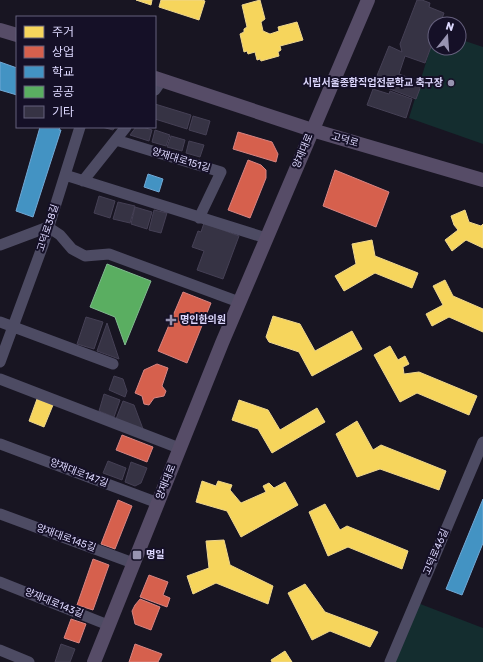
<svg xmlns="http://www.w3.org/2000/svg" width="483" height="662" font-family="Rubik,'Noto Sans KR',sans-serif">
  <style>
    .green { fill: #142d2f }
    .homes { fill: #f6d55c; stroke: #eed68d }
    .shops { fill: #d6604d; stroke: #d88482 }
    .schools { fill: #4393c3; stroke: #71a8d5 }
    .public { fill: #5aae61; stroke: #81bb90 }
    .building { fill: #363344; stroke: #454055 }
    .lines { fill: none; stroke-linecap: round; stroke-linejoin: round }
    .minor { stroke: #4d4b63; stroke-width: 11 }
    .major { stroke: #564c67; stroke-width: 14 }
    .poi-dot { fill: #9894b1; stroke: #151027; stroke-width: 1.5 }
    .labels { text-anchor: middle; dominant-baseline: central; stroke-width: 4; stroke-linejoin: round; paint-order: stroke }
    .poi-label { font-size: 10px; font-weight: bold; fill: #ddd8fe; stroke: #151027; text-anchor: start }
    .street-label { font-size: 10px; fill: #ddd8fe; stroke: #151027 }
  </style>
  <rect width="100%" height="100%" fill="#181522"/>
  <path class="green" d="M435 33V48H459V39L483 47V144L409 118Z
    M415 602 483 628V662H390Z"/>
  <path class="homes" d="M136 0H152L151 5Z
    M161 0H202L205 1 199 20 159 7Z
    M260 0 265 19 261 22 263 31 270 34 279 31 278 27 297 22 303 40 280 46 281 50 278 52 279 56 261 61 260 59 257 60 255 52 248 54 247 51 244 52 240 34 244 32V29L247 27 242 5Z
    M465 210 469 222 481 226 483 224V248L466 240 452 251 445 240 458 230 454 225 451 216Z
    M372 240 375 256 418 273 412 288 375 273 344 291 335 276 356 264 352 244Z
    M445 280 453 296 483 309V332L449 317 432 326 426 314 443 305 433 286Z
    M273 316 300 324 315 351 352 331 362 349 312 376 299 352 269 342 266 337Z
    M390 346 398 360 405 356 409 364 403 367 404 374 419 372 477 396 469 415 417 393 400 402 374 355Z
    M37 399 53 405 44 427 29 421Z
    M239 400 268 410 280 430 317 408 325 422 272 453 258 429 232 420Z
    M357 421 373 450 381 445 446 471 439 490 380 469 357 477 336 434Z
    M202 481 216 486 218 481 232 485 230 490 241 503 266 492 263 486 269 483 274 488 285 482 298 505 241 537 227 511 196 502Z
    M325 504 340 530 347 526 408 551 402 569 348 547 328 556 309 512Z
    M224 540 230 565 273 586 268 604 216 583 193 594 187 576 209 568 206 541Z
    M305 584 325 612 378 632 370 647 330 631 312 640 288 593Z
    M285 651 292 662H272L271 660Z"/>
  <path class="shops" d="M238 132 272 142 278 154 276 162 233 149Z
    M248 160 261 165 266 170V178L250 218 228 210Z
    M335 170 389 192 376 227 323 206Z
    M183 292 211 303 187 363 158 351Z
    M157 364 168 368 162 386 166 391 164 396 154 398 149 405 144 404 142 396 135 393 144 370Z
    M122 435 153 447 147 462 116 450Z
    M118 500 132 506 115 549 101 544Z
    M93 559 109 565 93 610 77 605Z
    M149 575 168 582 163 595 170 598 167 607 140 597Z
    M140 599 160 607 151 630 135 624 132 611 135 605Z
    M71 619 86 624 79 643 64 638Z
    M135 644 162 654 158 662H129Z"/>
  <path class="schools" d="M0 62 17 68V95L0 90Z
    M40 127H60L59 130H61L33 217 16 211Z
    M148 174 163 179 159 192 144 187Z
    M483 499V543L462 595 446 589Z"/>
  <path class="public" d="M107 264 151 281 125 345 115 317 90 307Z"/>
  <path class="building" d="M417 0H422L430 3 429 7 444 13 440 24H435V36L425 63 405 56 399 74 422 83 416 99 374 83 389 46 402 52 400 44Z
    M373 89 389 94 390 91 412 99 406 118 367 105Z
    M155 104 191 115 187 129 155 119Z
    M193 116 210 121 206 135 189 130Z
    M102 127H115L113 130Z
    M136 127H143L152 130 149 141 130 135Z
    M155 130 170 135 166 146 152 142Z
    M171 136 185 140 182 151 167 147Z
    M189 141 204 145 200 157 186 153Z
    M99 196 115 201 110 218 94 213Z
    M118 202 135 206 130 223 113 219Z
    M135 207 152 212 147 229 131 224Z
    M154 210 167 213 161 233 149 230Z
    M204 223 239 236 223 279 197 270 204 251 192 247 198 231 201 232Z
    M86 317 103 322 94 349 77 344Z
    M107 323 119 359 97 351Z
    M114 376 123 379 127 391 125 397 109 390Z
    M104 394 120 400 114 417 99 411Z
    M123 401 134 405 143 429 116 419Z
    M108 461 126 468 122 480 103 473Z
    M131 462 147 468 141 483 135 486 125 482Z
    M61 644 75 649 70 662H55Z"/>
  <g class="lines">
    <path class="minor" d="M155 90 162 80
      M116 140 221 172 199 218
      M65 175 266 238
      M83 181 126 127
      M0 245 48 227 60 235 72 249 85 256 109 254 239 302
      M0 322 113 364
      M0 362 43 245 80 127
      M0 379 179 448
      M0 444 158 503
      M0 514 133 563
      M0 582 108 625
      M0 650 29 662
      M390 662 483 442"/>
    <path class="major" d="M0 30 17 35
      M155 78 312 130 483 180
      M94 662 222 343 368 0"/>
  </g>
  <g class="poi-dot">
    <circle cx="451" cy="83" r="4"/>
    <path d="M169 314h4v4h4v4h-4v4h-4v-4h-4v-4h4z"/>
    <rect x="132" y="550" width="10" height="10" rx="2"/>
  </g>
  <g class="labels">
    <g class="poi-label">
      <text x="443" y="83" text-anchor="end">시립서울종합직업전문학교 축구장</text>
      <text x="180" y="320">명인한의원</text>
      <text x="146" y="555">명일</text>
    </g>
    <g class="street-label">
      <text transform="translate(345 140) rotate(16)">고덕로</text>
      <text transform="translate(303 151) rotate(-67)">양재대로</text>
      <text transform="translate(181 160) rotate(17)">양재대로151길</text>
      <text transform="translate(48 228) rotate(-72)">고덕로38길</text>
      <text transform="translate(79 473) rotate(21)">양재대로147길</text>
      <text transform="translate(166 482) rotate(-68)">양재대로</text>
      <text transform="translate(66 538) rotate(20)">양재대로145길</text>
      <text transform="translate(436 552) rotate(-67)">고덕로46길</text>
      <text transform="translate(54 603) rotate(22)">양재대로143길</text>
    </g>
  </g>
  <rect x="16" y="16" width="140" height="112" fill="#151027" stroke="#65607d"/>
  <rect x="24" y="26" width="20" height="12" fill="#f6d55c" stroke="#65607d"/>
  <text x="52" y="36" font-size="12" fill="#ddd8fe">주거</text>
  <rect x="24" y="46" width="20" height="12" fill="#d6604d" stroke="#65607d"/>
  <text x="52" y="56" font-size="12" fill="#ddd8fe">상업</text>
  <rect x="24" y="66" width="20" height="12" fill="#4393c3" stroke="#65607d"/>
  <text x="52" y="76" font-size="12" fill="#ddd8fe">학교</text>
  <rect x="24" y="86" width="20" height="12" fill="#5aae61" stroke="#65607d"/>
  <text x="52" y="96" font-size="12" fill="#ddd8fe">공공</text>
  <rect x="24" y="106" width="20" height="12" fill="#363344" stroke="#65607d"/>
  <text x="52" y="116" font-size="12" fill="#ddd8fe">기타</text>
  <g transform="translate(447 36) rotate(17)"><circle r="19" fill="#151027" stroke="#65607d"/>
  <path d="M0-3L7 15L0 10L-7 15Z" fill="#9894b1"/>
  <text y="-6" font-size="11" font-weight="bold" text-anchor="middle" fill="#ddd8fe">N</text>
  </g>
</svg>
